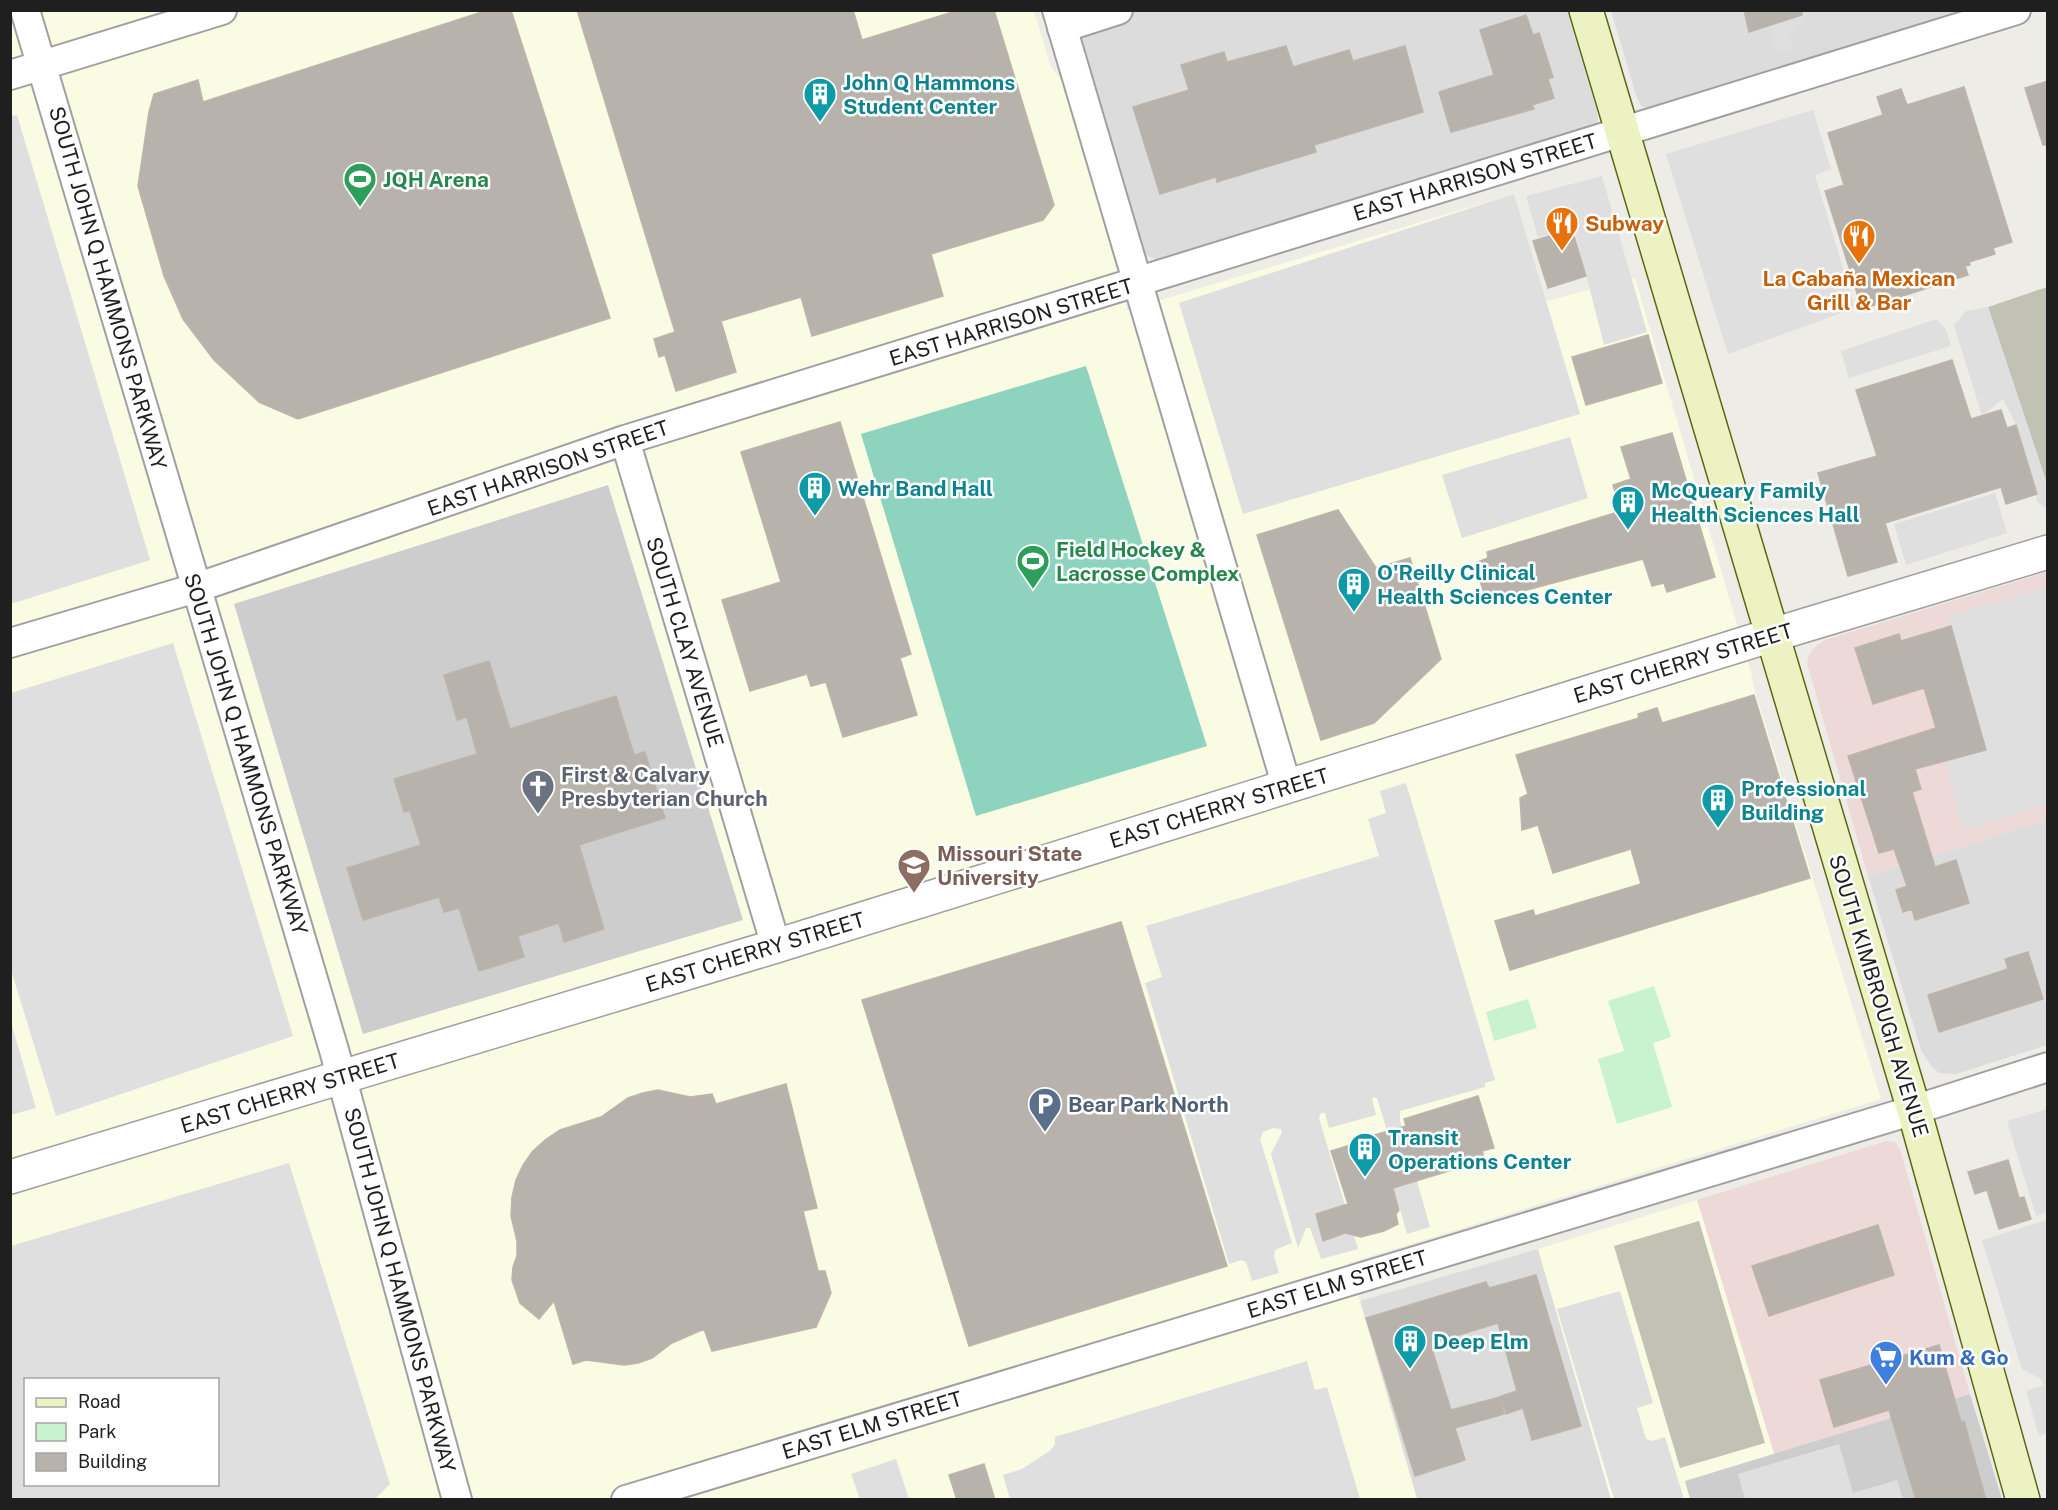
<svg xmlns="http://www.w3.org/2000/svg" width="2058" height="1510" font-family="'Public Sans',sans-serif">
  <style>
    .residential { fill: #dddcdc }
    .commercial { fill: #eddad8 }
    .education { fill: #f9fbe2; fill-rule: evenodd }
    .religious { fill: #cdcdcd }
    .construction { fill: #c1c2b3 }
    .park { fill: #c9f3cf }
    .pitch { fill: #8ed3bd }
    .parking { fill: #dfdfdf; fill-rule: evenodd }
    .building { fill: #b7b2ac; stroke: #beb4aa; stroke-width: 1.5 }
    .lines { fill: none; stroke-linecap: round; stroke-linejoin: round }
    .minor-casing { stroke: #a0a0a0; stroke-width: 32 }
    .tertiary-casing { stroke: #a0a0a0; stroke-width: 36 }
    .secondary-casing { stroke: #5a6913; stroke-width: 36 }
    .minor { stroke: #fff; stroke-width: 28 }
    .tertiary { stroke: #fff; stroke-width: 33 }
    .secondary { stroke: #ecf2c1; stroke-width: 33 }
    .labels { text-anchor: middle; dominant-baseline: central; stroke-width: 5; stroke-linejoin: round; paint-order: stroke }
    .culture-label { font-size: 21px; font-weight: bold; fill: #0d838f; stroke: #fff; text-anchor: start }
    .street-label { font-size: 21px; fill: #1f1f1f; stroke: #fff }
    .leisure-label { font-size: 21px; font-weight: bold; fill: #27864d; stroke: #fff; text-anchor: start }
    .food-label { font-size: 21px; font-weight: bold; fill: #c56008; stroke: #fff; text-anchor: start }
    .worship-label { font-size: 21px; font-weight: bold; fill: #5b616d; stroke: #fff; text-anchor: start }
    .education-label { font-size: 21px; font-weight: bold; fill: #785e54; stroke: #fff; text-anchor: start }
    .service-label { font-size: 21px; font-weight: bold; fill: #4e5e75; stroke: #fff; text-anchor: start }
    .shop-label { font-size: 21px; font-weight: bold; fill: #366cbe; stroke: #fff; text-anchor: start }
  </style>
  <rect width="100%" height="100%" fill="#eeece6"/>
  <path class="residential" d="M1072 11H1567L1597 112 1598 122 1588 129 1159 260 1148 256 1142 250Z
    M1611 11H1961L1650 107H1642L1637 98Z
    M2047 820V1045L1956 1074 1939 1073 1930 1064 1921 1050 1868 876Z
    M1538 1249 1611 1499H1417L1360 1301Z"/>
  <path class="commercial" d="M2047 572V820L1868 876 1807 663 1809 655 1815 647 1825 640Z
    M1886 1141 1895 1142 1900 1149 1970 1394 1774 1454 1697 1200Z"/>
  <path class="education" d="M10 11H1034L1050 65 1066 87 1118 258 1127 310 1514 194 1546 301 1635 278 1751 672 1754 688 1881 1099 1349 1263 1417 1499H11ZM26 1380H218V1484H26Z
    M1697 1200 1774 1454 1685 1481 1690 1499H1611L1538 1249Z"/>
  <path class="religious" d="M608 485 743 920 363 1034 234 604Z
    M1970 1394 2002 1499H1690L1685 1481Z"/>
  <path class="construction" d="M2047 287V484L1988 307Z
    M1699 1221 1765 1443 1680 1468 1614 1246Z"/>
  <path class="park" d="M1654 986 1671 1037 1653 1043 1672 1107 1617 1124 1598 1059 1624 1051 1608 1001Z
    M1528 999 1537 1028 1494 1041 1486 1012Z"/>
  <path class="pitch" d="M1086 366 1207 746 976 816 861 434Z"/>
  <path class="parking" d="M1767 11H1804L1806 16 1789 37 1793 49 1777 54Z
    M1813 110 1831 169 1815 175 1855 308 1728 354 1666 154Z
    M17 115 150 560 11 604 10 116Z
    M1602 176 1647 332 1604 345 1574 228 1538 237 1526 196Z
    M1514 194 1580 414 1243 514 1179 303Z
    M1988 307 2047 484V509L2036 501 2037 494 2016 425 2003 399 1982 416 1954 325 1966 311Z
    M1936 319 1946 329 1951 346 1849 378 1841 351Z
    M1570 437 1588 498 1462 538 1442 475Z
    M1995 493 2007 533 1906 565 1894 524Z
    M2047 587V803L1964 830 1945 761 1986 750 1948 617Z
    M173 643 293 1036 56 1116 11 970V693Z
    M1406 783 1495 1080 1485 1083V1087L1400 1111V1121L1430 1227 1407 1234 1385 1157 1392 1147 1377 1098 1374 1097 1372 1099 1376 1115 1329 1128 1325 1113H1321L1319 1118 1358 1249 1321 1259 1310 1228H1306L1298 1248 1271 1154 1282 1132 1281 1129 1273 1128 1263 1132 1260 1139 1292 1243 1275 1250 1274 1256 1279 1273 1252 1281 1246 1262 1241 1260 1229 1264 1145 983 1162 977 1146 926 1379 856 1368 819 1386 813 1380 791Z
    M10 1019 36 1108 11 1115H10Z
    M2047 1109V1212L2036 1216 2007 1121Z
    M289 1163 390 1484 374 1500 11 1499V1246ZM26 1380H218V1484H26Z
    M2047 1220 2048 1433 2039 1436 2026 1391 2043 1385 2041 1379 2022 1369 1982 1240Z
    M1620 1291 1653 1403 1637 1408 1646 1439 1653 1441 1665 1437 1684 1499H1614L1557 1309Z
    M1307 1361 1315 1390 1327 1387 1360 1499H1010L1003 1475 1022 1469 1051 1450 1055 1444V1437Z
    M1839 1444 1853 1493 1897 1480 1903 1499H1745L1738 1474Z
    M896 1459 909 1499H860L851 1474Z"/>
  <path class="building" d="M488 10H511L610 318 298 419 259 402 214 360 183 319 164 276 138 186 149 112 154 94 198 80 203 102Z
    M577 10H853L862 40 959 10H994L1054 205 1043 220 931 254 943 296 812 336 801 297 721 321 736 372 676 391 665 355 659 357 654 339 675 332Z
    M1744 10H1802V15L1749 32Z
    M1526 15 1533 35 1539 33 1553 77 1548 79 1554 98 1532 105 1534 109 1451 132 1439 92 1494 75 1480 30Z
    M1286 46 1293 67 1349 50 1353 61 1405 46 1423 112 1314 145 1316 152 1217 182 1216 177 1160 194 1133 107 1189 90 1181 65 1224 52 1227 62Z
    M2048 81V145H2043L2025 88Z
    M1964 87 2012 242 1993 248 1995 254 1969 262 1970 265 1965 266 1968 275 1862 309 1825 191 1844 185 1828 133 1883 115 1877 97 1901 89 1907 105Z
    M1572 229 1586 276 1548 288 1533 241Z
    M1648 335 1662 383 1586 405 1572 357Z
    M1952 360 1971 419 2001 410 2007 428 2016 425 2037 494 2006 504 2001 487 1885 523 1897 562 1848 576 1818 473 1877 456 1856 390Z
    M840 422 911 654 900 658 917 715 843 737 826 682 811 686 807 674 750 691 722 600 781 582 741 452Z
    M1672 433 1715 577 1667 592 1664 583 1652 586 1643 559 1486 601 1475 563 1488 558 1487 552 1621 511 1613 485 1631 479 1621 447Z
    M1338 510 1376 568 1410 558 1441 659 1374 723 1321 740 1257 535Z
    M1951 626 1986 750 1915 769 1921 789 1912 792 1935 867 1956 860 1969 903 1915 920 1912 909 1903 912 1896 890 1907 886 1894 849 1879 853 1848 756 1936 728 1924 688 1873 704 1855 648 1899 634 1901 641Z
    M489 661 510 729 616 696 634 755 645 752 665 818 579 845 604 929 564 942 559 923 518 936 524 957 479 971 459 908 444 912 439 897 363 920 347 868 421 845 410 811 404 812 394 779 477 754 467 717 457 720 444 675Z
    M1754 695 1810 878 1510 970 1495 921 1533 910 1535 916 1641 884 1631 849 1553 873 1538 825 1522 830 1520 798 1528 794 1516 755 1639 718 1638 714 1657 708 1662 723Z
    M1121 922 1227 1266 969 1346 862 1000Z
    M2028 952 2043 999 1939 1032 1928 995 2008 969 2005 959Z
    M786 1084 817 1208 803 1211 818 1271H825L831 1293 816 1327 712 1351 704 1329 672 1343 652 1358 638 1363 624 1365 586 1360 573 1364 554 1301 539 1319 520 1303 512 1280 513 1267 517 1256V1241L511 1216 512 1197 516 1180 523 1165 532 1152 545 1140 560 1130 601 1117 628 1098 643 1093 658 1090 690 1097 712 1094 716 1104Z
    M1478 1096 1494 1148 1482 1151 1485 1160 1393 1188 1399 1210 1396 1214 1398 1224 1384 1231 1361 1237 1345 1233 1323 1241 1316 1214 1348 1204 1331 1151 1360 1142 1364 1138 1406 1126 1404 1119Z
    M2008 1160 2019 1198 2024 1197 2031 1219 1999 1229 1987 1190 1975 1194 1968 1172Z
    M1878 1225 1894 1275 1769 1316 1752 1266Z
    M1536 1275 1581 1426 1532 1440 1523 1408 1506 1414 1501 1396 1517 1391 1498 1323 1436 1342 1438 1347 1432 1349 1451 1410 1500 1397 1504 1414 1455 1428 1465 1460 1415 1476 1366 1318 1486 1282 1489 1288Z
    M1939 1345 1961 1422 1964 1421 1986 1500H1916L1889 1410 1834 1427 1820 1380Z
    M984 1464 995 1500H957L949 1475Z"/>
  <g class="lines">
    <g class="minor-casing">
      <path id="minor" d="M25 10 334 1050 457 1500
        M1057 10 1287 787
        M1062 28 1118 10
        M10 75 222 10
        M625 440 776 946
        M10 643 196 588 625 440 2016 10
        M626 1500 1914 1110 2048 1067"/>
    </g>
    <g class="tertiary-casing">
      <path id="tertiary" d="M10 1177 776 946 1756 640 2048 552"/>
    </g>
    <g class="secondary-casing">
      <path id="secondary" d="M1586 10 1914 1110 2023 1500"/>
    </g>
    <use href="#minor" class="minor"/>
    <use href="#tertiary" class="tertiary"/>
    <use href="#secondary" class="secondary"/>
  </g>
  <defs>
    <g id="building-pin" transform="scale(1.725)"><path d="M0 17L-7.5 6A9.5 9.5 0 1 1 7.5 6Z" fill="#0f9aa8" stroke="#fff"/><path d="M-4-6H4V6H1V3H-1V6H-4ZM-2.5-4.3h1.7v1.8h-1.7ZM.8-4.3h1.7v1.8H.8ZM-2.5-1h1.7V.8h-1.7ZM.8-1h1.7V.8H.8Z" fill="#fff"/></g>
    <g id="stadium-pin" transform="scale(1.725)"><path d="M0 17L-7.5 6A9.5 9.5 0 1 1 7.5 6Z" fill="#2e9e5b" stroke="#fff"/><path d="M0-5a6.5 5 0 1 0 0 10a6.5 5 0 1 0 0-10ZM-3.5-1.8h7v3.6h-7Z" fill="#fff"/></g>
    <g id="restaurant-pin" transform="scale(1.725)"><path d="M0 17L-7.5 6A9.5 9.5 0 1 1 7.5 6Z" fill="#e8710a" stroke="#fff"/><path d="M-5-6h1v4h1v-4h1v4h1v-4h1v5L-1.5 .5V6h-2V.5L-5-1ZM5-6V6H3V1.5H1.5Q1.5-4 5-6Z" fill="#fff"/></g>
    <g id="church-pin" transform="scale(1.725)"><path d="M0 17L-7.5 6A9.5 9.5 0 1 1 7.5 6Z" fill="#6b7280" stroke="#fff"/><path d="M-1.2-6h2.4v3.5h3.3v2.4h-3.3V6h-2.4V-.1h-3.3v-2.4h3.3Z" fill="#fff"/></g>
    <g id="university-pin" transform="scale(1.725)"><path d="M0 17L-7.5 6A9.5 9.5 0 1 1 7.5 6Z" fill="#8d6e63" stroke="#fff"/><path d="M0-5L7-2L0 1L-7-2ZM-4 1L0 2.5L4 1V4Q0 6-4 4Z" fill="#fff"/></g>
    <g id="parking-pin" transform="scale(1.725)"><path d="M0 17L-7.5 6A9.5 9.5 0 1 1 7.5 6Z" fill="#5c6f8a" stroke="#fff"/><path d="M-3.5-5.5H1a3.5 3.5 0 0 1 0 7H-1V5.5H-3.5ZM-1-3.4V-.6H.8a1.4 1.4 0 0 0 0-2.8Z" fill="#fff"/></g>
    <g id="supermarket-pin" transform="scale(1.725)"><path d="M0 17L-7.5 6A9.5 9.5 0 1 1 7.5 6Z" fill="#3f7fe0" stroke="#fff"/><path d="M-6-5.5h2.5l.6 2H6L4.5 2H-2.5L-4.4-4H-6ZM-1.5 3.2a1.3 1.3 0 1 0 .1 0ZM3 3.2a1.3 1.3 0 1 0 .1 0Z" fill="#fff"/></g>
  </defs>
  <g fill-rule="evenodd">
    <use href="#building-pin" x="820" y="94"/>
    <use href="#stadium-pin" x="360" y="179"/>
    <use href="#restaurant-pin" x="1562" y="223"/>
    <use href="#restaurant-pin" x="1859" y="236"/>
    <use href="#building-pin" x="815" y="488"/>
    <use href="#building-pin" x="1628" y="502"/>
    <use href="#stadium-pin" x="1033" y="561"/>
    <use href="#building-pin" x="1354" y="584"/>
    <use href="#church-pin" x="538" y="786"/>
    <use href="#building-pin" x="1718" y="800"/>
    <use href="#university-pin" x="914" y="865"/>
    <use href="#parking-pin" x="1045" y="1104"/>
    <use href="#building-pin" x="1365" y="1149"/>
    <use href="#building-pin" x="1410" y="1341"/>
    <use href="#supermarket-pin" x="1886" y="1357"/>
  </g>
  <g class="labels">
    <g class="culture-label">
      <text x="843" y="82">John Q Hammons<tspan x="843" dy="24">Student Center</tspan></text>
      <text x="838" y="488">Wehr Band Hall</text>
      <text x="1651" y="490">McQueary Family<tspan x="1651" dy="24">Health Sciences Hall</tspan></text>
      <text x="1377" y="572">O'Reilly Clinical<tspan x="1377" dy="24">Health Sciences Center</tspan></text>
      <text x="1741" y="788">Professional<tspan x="1741" dy="24">Building</tspan></text>
      <text x="1388" y="1137">Transit<tspan x="1388" dy="24">Operations Center</tspan></text>
      <text x="1433" y="1341">Deep Elm</text>
    </g>
    <g class="street-label">
      <text transform="translate(1475 177) rotate(-17)">EAST HARRISON STREET</text>
      <text transform="translate(108 288) rotate(74)">SOUTH JOHN Q HAMMONS PARKWAY</text>
      <text transform="translate(1011 322) rotate(-17)">EAST HARRISON STREET</text>
      <text transform="translate(548 468) rotate(-19)">EAST HARRISON STREET</text>
      <text transform="translate(685 642) rotate(73)">SOUTH CLAY AVENUE</text>
      <text transform="translate(1683 663) rotate(-17)">EAST CHERRY STREET</text>
      <text transform="translate(246 754) rotate(73)">SOUTH JOHN Q HAMMONS PARKWAY</text>
      <text transform="translate(1219 808) rotate(-17)">EAST CHERRY STREET</text>
      <text transform="translate(755 952) rotate(-17)">EAST CHERRY STREET</text>
      <text transform="translate(1879 996) rotate(73)">SOUTH KIMBROUGH AVENUE</text>
      <text transform="translate(290 1093) rotate(-17)">EAST CHERRY STREET</text>
      <text transform="translate(1337 1284) rotate(-17)">EAST ELM STREET</text>
      <text transform="translate(400 1290) rotate(75)">SOUTH JOHN Q HAMMONS PARKWAY</text>
      <text transform="translate(872 1425) rotate(-17)">EAST ELM STREET</text>
    </g>
    <g class="leisure-label">
      <text x="383" y="179">JQH Arena</text>
      <text x="1056" y="549">Field Hockey &amp;<tspan x="1056" dy="24">Lacrosse Complex</tspan></text>
    </g>
    <g class="food-label">
      <text x="1585" y="223">Subway</text>
      <text x="1859" y="278" text-anchor="middle">La Cabaña Mexican<tspan x="1859" dy="24">Grill &amp; Bar</tspan></text>
    </g>
    <g class="worship-label">
      <text x="561" y="774">First &amp; Calvary<tspan x="561" dy="24">Presbyterian Church</tspan></text>
    </g>
    <g class="education-label">
      <text x="937" y="853">Missouri State<tspan x="937" dy="24">University</tspan></text>
    </g>
    <g class="service-label">
      <text x="1068" y="1104">Bear Park North</text>
    </g>
    <g class="shop-label">
      <text x="1909" y="1357">Kum &amp; Go</text>
    </g>
  </g>
  <rect width="2058" height="1510" fill="none" stroke="#1f1f1f" stroke-width="24"/>
  <rect x="24" y="1378" width="195" height="108" fill="#ffffff" stroke="#a5a5a5" stroke-width="1.5"/>
  <rect x="36" y="1398" width="30" height="9" fill="#ecf2c1" stroke="#a5a5a5" stroke-width="1.5"/>
  <text x="78" y="1408" font-size="18" fill="#1f1f1f">Road</text>
  <rect x="36" y="1423" width="30" height="18" fill="#c9f3cf" stroke="#a5a5a5" stroke-width="1.5"/>
  <text x="78" y="1438" font-size="18" fill="#1f1f1f">Park</text>
  <rect x="36" y="1453" width="30" height="18" fill="#b7b2ac" stroke="#a5a5a5" stroke-width="1.5"/>
  <text x="78" y="1468" font-size="18" fill="#1f1f1f">Building</text>
</svg>
